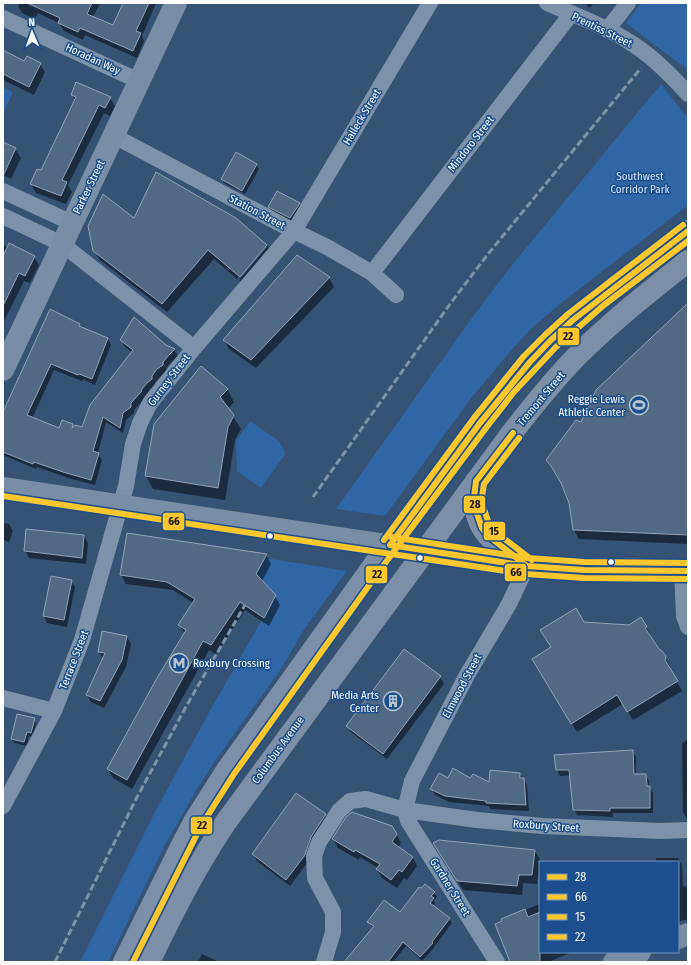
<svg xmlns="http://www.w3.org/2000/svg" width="691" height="965" font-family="'Fira Sans Condensed',sans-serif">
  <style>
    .green { fill: #2f66a5 }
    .shadow { fill: #0007 }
    .building { fill: #526984; stroke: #92a2b6 }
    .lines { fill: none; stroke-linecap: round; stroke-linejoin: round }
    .street { stroke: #7d92a8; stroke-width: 16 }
    .secondary { stroke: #798da4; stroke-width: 22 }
    .primary { stroke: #7d8ea7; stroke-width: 22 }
    .rail { stroke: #7e92a7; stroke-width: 3; stroke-dasharray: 7 3; stroke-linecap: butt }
    .bus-1-casing { stroke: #1b4f8f; stroke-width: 9 }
    .bus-2-casing { stroke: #1b4f8f; stroke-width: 9 }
    .bus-3-casing { stroke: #1b4f8f; stroke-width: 9 }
    .bus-4-casing { stroke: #1b4f8f; stroke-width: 9 }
    .bus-1 { stroke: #ffc72c; stroke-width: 6 }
    .bus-2 { stroke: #ffc72c; stroke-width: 6 }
    .bus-3 { stroke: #ffc72c; stroke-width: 6 }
    .bus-4 { stroke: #ffc72c; stroke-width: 6 }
    .bus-dot { fill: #fff; stroke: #1b4f8f; stroke-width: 1.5 }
    .labels { text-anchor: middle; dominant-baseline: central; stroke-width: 3; stroke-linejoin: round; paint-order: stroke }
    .street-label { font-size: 11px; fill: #fff; stroke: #1b4f8f }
    .park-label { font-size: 11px; fill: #cfe3fa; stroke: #1b4f8f }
    .poi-label { font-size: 11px; fill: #fff; stroke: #1b4f8f; text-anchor: end }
    .line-badge { stroke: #1b4f8f; stroke-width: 1.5 }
    .pale-badge-label { font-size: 11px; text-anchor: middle; font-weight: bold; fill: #111 }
  </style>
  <rect width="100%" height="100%" fill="#365274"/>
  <path class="green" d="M641 3H688V70L626 23Z
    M661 84 688 118V205L560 304 534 326 514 347 472 397 385 516 336 509 471 319 508 270Z
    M3 87 13 92 5 110 3 109Z
    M250 421 279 441 286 453 261 488 237 471 236 441Z
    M265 558 347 571 305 628 281 669 215 761 197 789 165 845 108 962H80L156 810 208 714 276 595 256 574Z"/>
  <path class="shadow" d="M19 3H100L93 17 114 27 124 3H156L142 36 144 41 137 58 85 35 83 40 64 31 59 23 38 13 35 19 22 13 18 6Z
    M585 3H595L589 8Z
    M3 51 25 62 40 64 45 72 34 95 3 80Z
    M72 95 110 98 115 106 110 116 104 113 68 185 72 192 66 204 36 193 31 184 42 171 75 100Z
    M3 143 15 149 21 158 11 179 3 175Z
    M256 165 259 169 245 194 224 183 222 179Z
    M299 204 301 208 293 222 272 211 269 207Z
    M3 245 34 257 39 265 30 283 24 281 3 323Z
    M267 245 272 254 245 286 239 280 267 247H264L237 279 214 259 167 312 100 260 94 251Z
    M297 256 329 278 334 287 256 368 229 349 224 340Z
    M688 305V544L579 539 574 530 570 503 562 484 547 460 582 424Z
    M79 324 82 328 108 339 111 345 95 385 83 379 82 381 54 370 32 419 60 429 72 425 74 428H83L133 353 125 347 121 340 165 345 174 350 178 356 172 361 166 368V372L161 376 155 382V386L150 389 145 396 144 399 134 410V413L126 420 123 433 106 422 98 453 102 460 95 485 68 478 37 467 36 469 3 455V415Z
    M227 389 234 402 228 409 241 429 235 440 225 500 153 489 146 476Z
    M3 523 9 524 13 531 9 542 3 540Z
    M127 534 266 555 271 564 262 581 275 596 280 605 269 626 245 610 216 654 209 650 132 789 113 778 108 769 158 678 185 634 179 625 193 603 173 590 126 584 121 575Z
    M84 536 88 543 86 564 29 558 25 551Z
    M52 577 71 581 75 587 67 627 47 623 44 616Z
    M641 618 651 636 650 637 658 650 661 651 670 666V669L682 691 633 720 623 704 577 732 538 668 552 648 584 623 629 626Z
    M103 632 127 637 131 644 126 667 104 708 91 702 87 695 103 658 99 652Z
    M440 677 444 684 387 759 351 732 347 726Z
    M34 719 36 723 33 737 29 736 27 746 15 743 12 739Z
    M688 739V821L683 812 682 743Z
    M632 751 636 757V775H646L649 781V787L653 793V813H613V817L577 815 574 809 571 775 560 776 557 770Z
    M520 774 527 785 529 811 490 809 489 806 449 802 435 795 432 789 449 779H471L489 784Z
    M325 815 329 822 308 862 290 886 257 861 253 854Z
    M396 834 401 843 398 847 413 858 417 866 407 880 404 878 397 888 382 878 377 870 378 868 360 857 359 860 338 848 333 839Z
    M440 851H535L540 860 537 884 523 883 522 895 463 890Z
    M656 858H678L682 865 683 887 685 886 687 888H688V919L678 922V862H656Z
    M434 892 437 897 434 900 435 903 433 906 449 919 452 923 434 947V948L422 961 406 946 393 962H351L374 928 369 922 400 913Z
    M540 904V952H573L548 962H512L502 919Z
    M202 954 219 962H198Z"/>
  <path class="building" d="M27 3H92L87 14 113 25 123 3H149L136 31 141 33 133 51 80 28 78 32 58 23 60 18Z
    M3 50 24 61 27 56 41 63 29 87 3 74Z
    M76 82 111 97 105 108 99 105 62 180 67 182 61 196 30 184 37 169 41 170 76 97 71 95Z
    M3 142 16 148 3 176Z
    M236 152 257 164 242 191 221 179Z
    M156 172 236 218 267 245 240 277 208 250 162 304 93 251 88 226 103 194 134 218Z
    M277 191 300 203 290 218 268 207Z
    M9 243 35 256 25 276 19 273 3 306V256Z
    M297 255 330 277 251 360 223 340Z
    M688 303V535L573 530 569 503 561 483 551 466 546 460 576 420 581 422 596 390Z
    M50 309 80 324 79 326 108 338 92 379 79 374 78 375 51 364 27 415 59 428 62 420 73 424 72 428 75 425 82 427 90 405 133 350 120 340 134 317 166 345 175 349 169 355 163 362V365L157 369 152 376V379L147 383 142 389 141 392 131 403V407L123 413 120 428 103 417 93 451 99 453 91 480 63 472 34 462 33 464 3 452V412Z
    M201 366 228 389 220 397 234 415 228 427 218 488 145 476 154 424Z
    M26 529 84 535 82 558 24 551Z
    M127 533 267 554 256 574 276 595 264 618 240 602 211 645 203 641 127 780 107 769 157 678 186 630 178 625 195 599 167 582 120 575Z
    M51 576 72 580 64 620 43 616Z
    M576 608 584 622 629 625 641 617 647 627 645 628 659 649 662 651 666 656 665 660 678 681 627 712 617 695 571 724 532 659 551 647 540 630Z
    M102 631 127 636 122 660 100 701 86 695 105 653 98 652Z
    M404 649 441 676 383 754 346 726Z
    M17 714 35 718 31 733 27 732 24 742 11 739Z
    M633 750 634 774H646L647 786H650V808H610V811L573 810 569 770H556L554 755Z
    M453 768 470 778 473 774 489 782 490 770 520 773V778H524L526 805 486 803V801L445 796 430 789 439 773 448 778Z
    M296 793 326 814 311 837 305 855 286 880 252 854Z
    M352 812 392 826 397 834 392 842 413 857 402 872 399 870 391 880 376 869 380 864 355 850 354 852 332 839 346 817Z
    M439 840 535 850 532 875H519L517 886 457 881 433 843Z
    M425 884 435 892 431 896 434 898 430 903 450 918 432 942 433 943 420 957 403 942 388 962H344L374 926 367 922 384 900 400 912 419 887 421 888Z
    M525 909 528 917 540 912V962H510L495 924 502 921 501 919Z"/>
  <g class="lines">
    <path class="street" d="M547 3C574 15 603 25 628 41 650 54 671 75 688 94
      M3 18 139 81
      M607 30 628 3
      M114 136 294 231 327 247 372 273 396 295
      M3 191 72 223
      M3 216 62 244 194 348 150 403 140 423 133 444 126 486 82 640 54 711 3 806
      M372 273 571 14
      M194 348 294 231 430 3
      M682 571 684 616 688 627
      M3 698 54 711
      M324 962 333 932V912L315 878 314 856 319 842 339 811 350 801 366 799 405 810 477 820 542 826 661 831 688 830
      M497 962 408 821 405 810 412 781 467 675 509 604 527 566"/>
    <path class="secondary" d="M3 370 176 3
      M3 488 527 566 584 570 688 571
      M678 938 688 934
      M614 962 640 952"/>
    <path class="primary" d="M476 481C469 530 491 540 527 566
      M124 962 180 849 194 822 227 770 374 565 480 423 508 387 550 341 599 299 688 231
      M149 962C172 914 196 866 226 822L511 434C532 407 554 379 578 355 612 321 650 291 688 261"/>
    <path class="rail" d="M313 497 450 304 488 254 641 68
      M55 962 136 799 188 703 245 605"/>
    <g class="bus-1-casing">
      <path id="bus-1" d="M513 433 476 481 474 497 475 508 482 528 487 535 527 566
        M390 545 480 423 530 362 550 341 573 320 688 231
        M390 545 527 566 584 570 688 571"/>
    </g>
    <g class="bus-2-casing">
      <path id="bus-2" d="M3 496 526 574 584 578 688 579"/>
    </g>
    <g class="bus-3-casing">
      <path id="bus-3" d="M519 438 484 484 482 497 483 506 489 524 493 530 532 560
        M391 537 528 558 584 562 688 563
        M384 540 474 418 524 356 545 335 568 314 683 225"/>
    </g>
    <g class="bus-4-casing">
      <path id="bus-4" d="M133 962 201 826 234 774 380 570 486 428 514 392 556 347 604 305 688 241"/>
    </g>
    <use href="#bus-1" class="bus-1"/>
    <use href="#bus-2" class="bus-2"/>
    <use href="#bus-3" class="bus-3"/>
    <use href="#bus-4" class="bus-4"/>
  </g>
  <defs>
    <g id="stadium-ring" transform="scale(1)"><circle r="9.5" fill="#1b4f8f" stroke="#b9c2ce" stroke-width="1.5"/><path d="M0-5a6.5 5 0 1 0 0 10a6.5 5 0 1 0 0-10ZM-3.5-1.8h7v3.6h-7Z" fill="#b9c2ce"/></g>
    <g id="metro-ring" transform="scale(1)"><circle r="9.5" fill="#1b4f8f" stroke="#b9c2ce" stroke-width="1.5"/><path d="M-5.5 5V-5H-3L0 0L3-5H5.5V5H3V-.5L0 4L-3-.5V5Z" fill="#b9c2ce"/></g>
    <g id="building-ring" transform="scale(1)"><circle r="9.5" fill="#1b4f8f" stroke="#b9c2ce" stroke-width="1.5"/><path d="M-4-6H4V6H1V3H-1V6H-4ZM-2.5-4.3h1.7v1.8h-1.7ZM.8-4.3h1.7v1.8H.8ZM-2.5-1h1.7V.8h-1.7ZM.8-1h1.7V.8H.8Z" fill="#b9c2ce"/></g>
  </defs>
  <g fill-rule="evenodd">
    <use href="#stadium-ring" x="639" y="405"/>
    <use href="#metro-ring" x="179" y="663"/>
    <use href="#building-ring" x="393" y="701"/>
  </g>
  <g class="bus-dot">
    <circle cx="270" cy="536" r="3.5"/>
    <circle cx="420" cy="558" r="3.5"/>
    <circle cx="611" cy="562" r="3.5"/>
  </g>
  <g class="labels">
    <g class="street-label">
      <text transform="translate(602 30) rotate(26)">Prentiss Street</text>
      <text transform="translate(93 59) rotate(25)">Horadan Way</text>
      <text transform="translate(362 117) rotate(-59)">Halleck Street</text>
      <text transform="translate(471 144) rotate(-52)">Mindoro Street</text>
      <text transform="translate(89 187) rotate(-64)">Parker Street</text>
      <text transform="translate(257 212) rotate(28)">Station Street</text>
      <text transform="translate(169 380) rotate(-53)">Gurney Street</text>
      <text transform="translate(541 399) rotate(-50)">Tremont Street</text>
      <text transform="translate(74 660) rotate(-69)">Terrace Street</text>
      <text transform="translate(462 686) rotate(-62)">Elmwood Street</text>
      <text transform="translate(278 750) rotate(-54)">Columbus Avenue</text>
      <text transform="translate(546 826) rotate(4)">Roxbury Street</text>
      <text transform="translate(450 887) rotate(58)">Gardner Street</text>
    </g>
    <g class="park-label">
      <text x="640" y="176">Southwest<tspan x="640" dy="13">Corridor Park</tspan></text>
    </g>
    <g class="poi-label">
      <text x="625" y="399">Reggie Lewis<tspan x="625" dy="13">Athletic Center</tspan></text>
      <text x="193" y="663" text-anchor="start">Roxbury Crossing</text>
      <text x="379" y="695">Media Arts<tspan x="379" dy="13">Center</tspan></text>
    </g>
  </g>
  <g class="line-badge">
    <rect x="557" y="327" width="23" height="19" rx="4" fill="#ffc72c"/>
    <rect x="463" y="495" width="23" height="19" rx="4" fill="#ffc72c"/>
    <rect x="162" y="512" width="23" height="19" rx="4" fill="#ffc72c"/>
    <rect x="483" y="521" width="23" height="20" rx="4" fill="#ffc72c"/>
    <rect x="504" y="563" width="23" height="19" rx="4" fill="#ffc72c"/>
    <rect x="365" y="565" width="23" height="19" rx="4" fill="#ffc72c"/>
    <rect x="190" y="816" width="23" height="19" rx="4" fill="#ffc72c"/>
  </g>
  <g class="pale-badge-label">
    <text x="568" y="340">22</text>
    <text x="475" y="508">28</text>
    <text x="174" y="525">66</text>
    <text x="494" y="535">15</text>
    <text x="516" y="576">66</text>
    <text x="377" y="578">22</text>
    <text x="202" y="829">22</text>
  </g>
  <rect width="691" height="965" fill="none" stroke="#ffffff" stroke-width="8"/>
  <rect x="539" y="861" width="140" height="92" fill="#1b4f8f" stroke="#7695bc"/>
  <rect x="547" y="874" width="20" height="6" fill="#ffc72c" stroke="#7695bc"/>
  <text x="575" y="881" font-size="12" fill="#ffffff">28</text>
  <rect x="547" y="894" width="20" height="6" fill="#ffc72c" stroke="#7695bc"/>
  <text x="575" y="901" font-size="12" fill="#ffffff">66</text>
  <rect x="547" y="914" width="20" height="6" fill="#ffc72c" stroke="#7695bc"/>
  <text x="575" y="921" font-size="12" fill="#ffffff">15</text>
  <rect x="547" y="934" width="20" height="6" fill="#ffc72c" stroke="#7695bc"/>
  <text x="575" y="941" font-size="12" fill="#ffffff">22</text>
  <g transform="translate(32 32) rotate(358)" stroke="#1b4f8f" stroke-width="3" paint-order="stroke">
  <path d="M0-3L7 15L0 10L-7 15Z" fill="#ffffff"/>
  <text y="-6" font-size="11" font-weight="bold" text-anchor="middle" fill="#ffffff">N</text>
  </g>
</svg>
